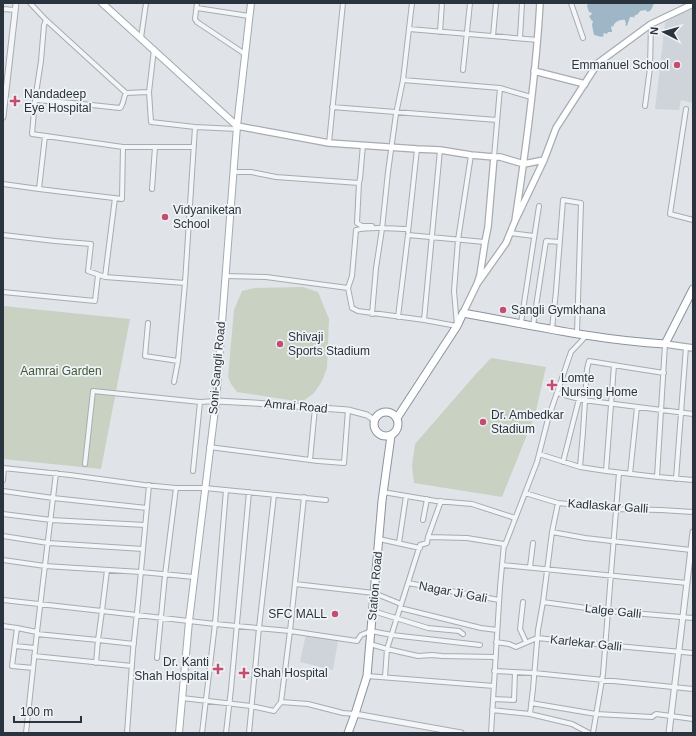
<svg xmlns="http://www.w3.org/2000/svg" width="696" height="736" font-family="Helvetica,sans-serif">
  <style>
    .built { fill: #ced4da }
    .green { fill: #c8d1c2 }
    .water { fill: #9eb6c5 }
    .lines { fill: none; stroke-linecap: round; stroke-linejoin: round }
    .minor-casing { stroke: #a6acb2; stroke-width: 6 }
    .tertiary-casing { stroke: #a6acb2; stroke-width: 7 }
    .secondary-casing { stroke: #a6acb2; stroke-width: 8 }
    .primary-casing { stroke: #a0aab3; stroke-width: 8 }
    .trunk-casing { stroke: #89939e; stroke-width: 9 }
    .minor { stroke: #f3f5f7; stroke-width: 4 }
    .tertiary { stroke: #f3f5f7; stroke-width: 5 }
    .secondary { stroke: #fff; stroke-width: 5.5 }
    .primary { stroke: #fff; stroke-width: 6 }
    .trunk { stroke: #fff; stroke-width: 7 }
    .poi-dot { fill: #c44e6e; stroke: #f0f3f6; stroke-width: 1.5 }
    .labels { text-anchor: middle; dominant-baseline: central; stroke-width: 3.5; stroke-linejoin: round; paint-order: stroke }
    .poi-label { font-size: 12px; fill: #2a343e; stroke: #f0f3f6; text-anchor: start }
    .street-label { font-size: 12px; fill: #2a343e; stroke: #f0f3f6 }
    .park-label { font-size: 12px; fill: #425938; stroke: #f0f3f6 }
  </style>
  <rect width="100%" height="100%" fill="#e0e4e8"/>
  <path class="built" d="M693 9V103L681 100 679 110 655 109 665 23 677 15Z
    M306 634 338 641 333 670 300 662Z"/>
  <path class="green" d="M303 287 318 292 329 319 327 368 322 381 314 393 302 402 237 392 231 384 228 377 234 310 242 291 254 288Z
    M3 306 130 319 101 469 3 459Z
    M491 358 546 367 535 415 502 497 414 483 412 466 415 444 475 375Z"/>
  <path class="water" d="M588 3H654C653 6 652 9 650 11L647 12V11L645 10 640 11 638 14 634 16 635 18 633 17H630L627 26 625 25 626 24 625 20C620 19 614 22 613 27L612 26 611 27 612 31V32H608L607 34 604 33 603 34 604 36C600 38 597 35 594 35L592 25 593 21H592L589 16 591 15 592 13 589 12 587 6Z"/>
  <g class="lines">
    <g class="minor-casing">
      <path id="minor" d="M30 3 46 20 126 93 149 92 154 49
        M197 3 195 19 197 22 245 54
        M571 3 583 38
        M197 8 249 16
        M3 9 15 10
        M46 20 44 25 41 61 35 100 32 134 123 147
        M409 29 538 40
        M440 32 442 3
        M493 36 496 3
        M141 38 146 3
        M520 38 522 3
        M463 70 470 3
        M403 80 500 88 531 97
        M149 92 151 122 195 127 185 283 178 361 174 382
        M35 100 73 103 120 108C124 104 123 98 126 93
        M645 106 650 68 651 24
        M332 107 497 120
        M686 109 670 214 693 220
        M195 127 237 129
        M329 143 343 3
        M363 145 360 179 359 183 357 223 362 226H372
        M155 147H194
        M494 157 500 88
        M234 172H251L276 177 359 183
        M3 184 39 189 122 199 123 147H155L152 189
        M39 189 45 136
        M408 229C393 229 371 226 356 230L352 276 348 288 352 308 358 311 424 320 457 326 454 291 458 240 471 155
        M408 232 417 149
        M510 233 534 236
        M3 235 55 241 91 244 88 271 105 277 185 283
        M225 276 266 277 348 288
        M105 277 115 198
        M3 292 95 301 98 275
        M372 314 376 268 382 229 388 172 396 114 403 80 412 3
        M398 317 408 235 485 242
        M424 320 440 150
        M148 323 145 356 178 361
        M521 323 539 206
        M533 326 546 241 560 242
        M552 329 556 291 563 200 581 203 577 333
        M614 365 606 471 658 477 693 480
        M557 393 583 400 693 414
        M209 447 318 461 344 463 348 410
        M539 454 580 467 606 471
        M310 460 315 408
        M563 462 579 399
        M85 464 93 391 200 402 216 401
        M580 467 583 432 587 369 589 361 632 368 664 373
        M3 468 70 475 144 485 176 488H205L326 500
        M193 471 200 402
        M630 474 637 407
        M657 477 665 344
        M676 479 686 347
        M3 480 4 468
        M3 491 53 498 147 508
        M383 492 436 501 472 504 515 518
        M525 493 558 503 616 509 661 510 693 512
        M3 514 51 520 145 525
        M423 520 427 499
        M552 532 585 538 691 550
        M3 536 48 543 143 549
        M428 537 467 538 504 544
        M379 539 420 548
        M399 543 406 496
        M3 560 45 566 141 572 194 577
        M502 565 687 583
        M530 567 533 543
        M408 583 499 600
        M295 584 374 593 401 604
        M3 600 102 611 107 570
        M523 602 520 629 526 642
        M543 602 608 611 693 618
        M400 608 481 628 497 630
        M373 611 428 628 459 631 463 634
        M3 626 17 628
        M37 634 98 640 102 611 215 624 226 490
        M496 642 509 644 516 647 537 638 606 645 693 653
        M370 644 387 649 418 656 432 655 442 656 495 657
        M15 646 35 648
        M34 656 132 666
        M157 658 165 575 176 488
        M96 663 98 640 134 644
        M33 668 12 666 17 628 37 632
        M494 671 534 673 693 689
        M367 676 494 686
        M385 677 387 649 420 545 427 543 428 537 441 501
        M182 698 251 706 274 711 281 702 308 704 343 713 355 714
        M493 699 514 700 515 672
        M281 702 290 631 357 641 361 635 371 631 392 635 480 645
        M531 703 596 714
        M492 710 530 714 572 724 589 733
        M530 714 533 689 538 630 543 602 552 532 558 503
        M596 714 652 717 656 714 693 719
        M26 733 37 632 56 473
        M127 733 133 650 138 603 149 485
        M202 733 215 624 290 631 304 497
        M226 733 231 689 249 492
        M249 733 259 628 274 495
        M491 733 500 587 504 544 505 545 537 462 548 419 571 352 587 335
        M593 733 603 674 619 473"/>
    </g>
    <g class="tertiary-casing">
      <path id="tertiary" d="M3 117 16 3
        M216 401 254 403 348 410 367 415 374 420
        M355 714 461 733
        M669 733 693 532"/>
    </g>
    <g class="secondary-casing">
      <path id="secondary" d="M534 71 585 84
        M237 126 329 143 417 149 440 150 471 155 494 157
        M515 221C526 149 536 76 540 3
        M477 284 480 275 485 242 488 227 494 157H500L524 164 544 160 556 128 598 63 651 24 693 4
        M463 313 477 284 506 243 515 221 544 160
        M665 344 693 348"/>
    </g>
    <g class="primary-casing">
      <path id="primary" d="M102 3 237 126
        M179 733 189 621 216 401 237 126 251 3"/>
    </g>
    <g class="trunk-casing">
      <path id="trunk" d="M374 424a12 12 0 1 1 24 0a12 12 0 1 1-24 0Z
        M397 418 457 326 463 313C530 325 597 340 665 344L693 289
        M348 733 355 714 367 676 382 501 391 436"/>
    </g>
    <use href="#minor" class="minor"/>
    <use href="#tertiary" class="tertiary"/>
    <use href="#secondary" class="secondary"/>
    <use href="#primary" class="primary"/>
    <use href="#trunk" class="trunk"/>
  </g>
  <g class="poi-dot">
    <circle cx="677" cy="65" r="4"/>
    <path d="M13 95h4v4h4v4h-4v4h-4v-4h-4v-4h4z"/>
    <circle cx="165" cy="217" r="4"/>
    <circle cx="503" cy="310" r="4"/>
    <circle cx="280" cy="344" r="4"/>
    <path d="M550 379h4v4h4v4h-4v4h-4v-4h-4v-4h4z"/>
    <circle cx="483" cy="422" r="4"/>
    <circle cx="335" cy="614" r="4"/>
    <path d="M216 663h4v4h4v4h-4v4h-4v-4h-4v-4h4z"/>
    <path d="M242 667h4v4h4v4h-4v4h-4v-4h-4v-4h4z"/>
  </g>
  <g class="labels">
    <g class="poi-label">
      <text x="669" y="65" text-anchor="end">Emmanuel School</text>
      <text x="24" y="94">Nandadeep<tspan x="24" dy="14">Eye Hospital</tspan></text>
      <text x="173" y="210">Vidyaniketan<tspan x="173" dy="14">School</tspan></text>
      <text x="511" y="310">Sangli Gymkhana</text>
      <text x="288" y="337">Shivaji<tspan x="288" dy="14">Sports Stadium</tspan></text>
      <text x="561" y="378">Lomte<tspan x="561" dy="14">Nursing Home</tspan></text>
      <text x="491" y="415">Dr. Ambedkar<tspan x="491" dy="14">Stadium</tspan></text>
      <text x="327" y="614" text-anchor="end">SFC MALL</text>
      <text x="209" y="662" text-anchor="end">Dr. Kanti<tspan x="209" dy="14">Shah Hospital</tspan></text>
      <text x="253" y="673">Shah Hospital</text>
    </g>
    <g class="street-label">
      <text transform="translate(217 368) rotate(-85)">Soni-Sangli Road</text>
      <text transform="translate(296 406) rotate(5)">Amrai Road</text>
      <text transform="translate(608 506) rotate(4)">Kadlaskar Galli</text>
      <text transform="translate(375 586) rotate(-85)">Station Road</text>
      <text transform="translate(453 592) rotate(11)">Nagar Ji Gali</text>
      <text transform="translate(613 611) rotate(6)">Lalge Galli</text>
      <text transform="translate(586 643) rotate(6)">Karlekar Galli</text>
    </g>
    <g class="park-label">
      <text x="61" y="371">Aamrai Garden</text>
    </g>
  </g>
  <rect width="696" height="736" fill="none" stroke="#2a343e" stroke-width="8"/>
  <g transform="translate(664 32) rotate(276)" stroke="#f0f3f6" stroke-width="3" paint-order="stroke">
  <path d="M0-3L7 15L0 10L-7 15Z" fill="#2a343e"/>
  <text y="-6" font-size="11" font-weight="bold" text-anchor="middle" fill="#2a343e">N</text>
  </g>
  <path d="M14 716v6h67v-6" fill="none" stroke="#2a343e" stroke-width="2"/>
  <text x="20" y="716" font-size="12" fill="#2a343e" stroke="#f0f3f6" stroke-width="3" paint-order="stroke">100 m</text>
</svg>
